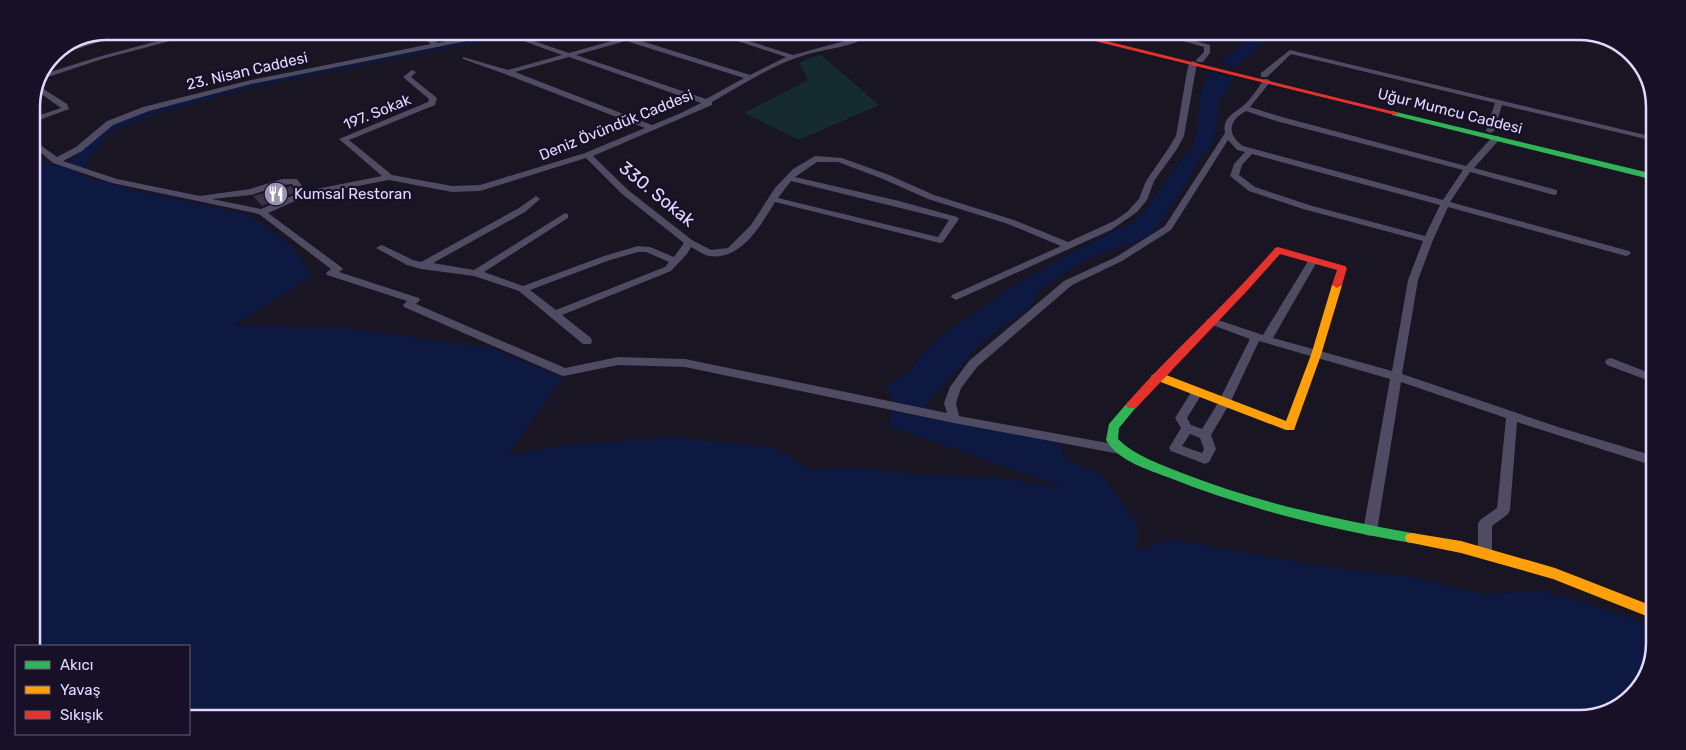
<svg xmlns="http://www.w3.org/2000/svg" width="1686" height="750" font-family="Rubik,sans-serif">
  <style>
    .green { fill: #152b2f }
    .water { fill: #0d1941 }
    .building { fill: #393344 }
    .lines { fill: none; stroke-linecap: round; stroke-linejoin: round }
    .street { fill: #4f4b62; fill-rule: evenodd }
    .fast { fill: #30b455; fill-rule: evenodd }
    .slow { fill: #ff9f0a; fill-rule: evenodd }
    .jam { fill: #e5322d; fill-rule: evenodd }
    .labels { text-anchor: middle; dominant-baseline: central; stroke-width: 4.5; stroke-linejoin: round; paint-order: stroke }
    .far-street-label { font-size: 15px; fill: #e1d8fe; stroke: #171027 }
    .far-poi-label { font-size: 15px; fill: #e1d8fe; stroke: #171027; text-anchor: start }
    .street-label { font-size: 18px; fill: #e1d8fe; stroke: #171027 }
    .rim { fill: none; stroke: #e1d8fe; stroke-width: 2.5 }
  </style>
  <rect width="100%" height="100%" fill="#191522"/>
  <path class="green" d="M820 54 879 105 799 140 744 113 808 80 799 63Z"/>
  <path class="water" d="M498 33H507L492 40 257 86 159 113 111 131 87 161 79 175 136 191 250 215 293 247 312 276 235 325 346 328 492 348 563 378 508 455 567 445 674 437 775 448 808 469 863 468 923 475 1001 478 1068 489 889 426 894 402 885 385 907 375 921 355 941 336 1014 285 1075 251 1132 222 1142 214 1193 145 1197 132 1201 92 1209 72 1234 78 1218 104 1216 132 1211 146 1196 165 1182 192 1150 236 1093 257 1067 271 1043 288 1037 293 1031 307 982 342 923 408 1060 444 1065 458 1103 476 1137 523V552L1170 539 1314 565 1410 577 1483 594 1540 591 1575 599 1649 625V672L1621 706 1579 719 189 713V646H31V145L38 160 53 166 68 163 104 130 122 120 164 107 259 82 478 40Z
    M1254 36H1270L1236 67 1219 63Z"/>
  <path class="building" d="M291 186 296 192 262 206 253 196Z"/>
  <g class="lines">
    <path class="street" d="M122 31H133L52 57 54 53 61 50Z
      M191 32H238L235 34 193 35 102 59 42 79 44 74 98 57Z
      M331 32H340L333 36 330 34Z
      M414 32H422L438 43 481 33H489L477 39 251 84 149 111 113 125 82 151 63 161 117 179 200 196 250 189 282 179H297L306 191 382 176 339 139 428 102 429 99 403 77 412 70 416 72 411 77 437 98 435 105 349 140 392 175 452 186 480 185 585 153 645 128 505 74 463 59V57L508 70 562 55 518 39V37H522L569 53 619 39 605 33H616L750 75 786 57 719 35 718 34H727L793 55 852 39 862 34H871C853 48 827 48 805 55 772 65 742 85 712 102V105L593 156 628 190 692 240 711 250 728 248 751 225 775 188 793 169 815 156 842 158 889 175 934 195 1014 220 1068 242 1114 221 1127 212 1139 199 1146 181 1168 149 1176 136 1187 71 1189 63 1193 61 1197 63 1184 136 1177 149 1154 181 1147 200 1137 212 1111 230 956 300 951 297 952 295 1061 246 1008 224 928 199 883 179 838 162H817L795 177 899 201 957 217 959 219 943 242 940 243 775 202C761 225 741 261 709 256 703 255 697 250 691 247L687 254 671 271 562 315 591 338 592 341 591 344H583L519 291 474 276 421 269 407 265 376 248 381 245 384 246 413 260 421 262 519 208 536 196 540 199 525 212 433 263 474 270 565 213 568 214V218L484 272 523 286 604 256 638 246 650 247 674 257 684 243 622 194 586 158 480 191 452 192 389 180 306 196 268 213 341 267 343 269 339 272 419 298 420 300 416 304 565 368 618 357 685 359 947 413 944 403 950 387 969 361 1064 281 1116 257 1165 226 1225 133C1222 117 1234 114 1244 105 1252 98 1258 88 1264 79H1267L1271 81 1250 107 1282 117 1466 166 1493 136H1499V140L1474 168 1557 190V194L1554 195 1470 172 1450 202 1629 251 1631 253 1629 255 1626 256 1448 207 1433 240 1418 280 1402 374 1561 428 1651 455V465L1517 422 1510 510 1508 514 1492 526V553L1490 557 1485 559 1480 557 1478 553V524L1480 520 1497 508 1506 418 1401 382 1377 531 1375 535 1370 536 1365 535 1363 531 1390 379 1259 341 1230 403 1211 435 1216 449 1209 462 1205 464 1171 451 1169 448 1181 428 1175 418 1193 389 1197 388 1203 392 1187 418 1191 425 1202 429 1218 403 1250 339 1207 323 1206 321 1207 319H1215L1263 335 1310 258 1313 257 1318 260 1273 338 1392 371 1408 280 1423 241 1303 209 1249 191 1230 176 1234 164 1245 152 1237 150 1228 140 1171 230 1122 261 1072 285 977 367 961 388 956 403 959 416 1124 446 1126 449 1124 452 1120 454 954 423 685 367 618 365 564 376 560 375 404 307 403 305 407 301 327 275 326 273 331 269 259 214 112 183 53 163 31 144V134H34L39 144 57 157 76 147 107 121 143 107 251 80 431 44ZM626 41 744 78 706 99 576 55ZM569 57 701 103 681 113 652 125 515 72ZM1246 111 1276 121 1463 170 1443 200 1243 146C1226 134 1229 120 1246 111ZM1252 154 1440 205 1425 236 1309 205 1255 187 1239 175 1242 165ZM791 181 949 220 938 237 778 198ZM292 184 299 193 261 209 212 199 251 195 283 185ZM638 252H646L669 262 665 267 556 310 530 290 610 260ZM1190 434 1200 438 1204 449 1202 453 1182 446Z
      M1095 35H1102L1098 38Z
      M1162 35H1175L1210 45V53L1203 62H1197L1196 60 1204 52V47Z
      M1290 50 1654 137V141L1502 105 1494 131 1490 133 1486 131 1495 103 1291 54 1267 77H1261V73Z
      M39 86 67 104 69 109 31 123V118L61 108 37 91Z
      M1611 358 1652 374V382L1607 365 1605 362 1607 359Z"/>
    <path class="fast" d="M1392 111 1654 174V180L1392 115Z
      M1132 401 1138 405 1119 428 1118 439C1135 456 1160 464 1182 473 1256 502 1334 519 1412 533L1417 534 1419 538 1417 542 1412 543C1329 529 1248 509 1170 478 1149 470 1118 461 1106 440L1109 424 1128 402Z"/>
    <path class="slow" d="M1337 282 1342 285 1321 355 1294 430H1286L1153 379 1151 376 1157 372 1161 373 1286 421 1311 355 1332 285Z
      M1412 533 1461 541 1555 568 1650 605 1649 617 1553 579 1461 553 1407 542 1405 538 1407 534Z"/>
    <path class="jam" d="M1070 35H1082L1399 113 1395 115Z
      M1278 247 1345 266 1347 268 1342 285 1337 288 1332 285 1337 270 1280 254 1246 292 1136 408H1128L1126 405 1128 402C1175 349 1229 302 1275 248Z"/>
  </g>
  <defs>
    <g id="restaurant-disc" transform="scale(1.25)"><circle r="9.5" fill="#9b94b1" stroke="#171027"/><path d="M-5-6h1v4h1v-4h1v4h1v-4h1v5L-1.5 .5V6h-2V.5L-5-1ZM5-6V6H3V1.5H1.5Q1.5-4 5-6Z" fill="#fff"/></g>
  </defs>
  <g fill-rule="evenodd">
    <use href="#restaurant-disc" x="276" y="194"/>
  </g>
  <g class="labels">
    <g class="far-street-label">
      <text transform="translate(247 71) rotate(-13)">23. Nisan Caddesi</text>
      <text transform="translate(1450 111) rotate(14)">Uğur Mumcu Caddesi</text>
      <text transform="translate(377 112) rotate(-22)">197. Sokak</text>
      <text transform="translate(616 125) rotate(-22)">Deniz Övündük Caddesi</text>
    </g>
    <g class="far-poi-label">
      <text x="294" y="194">Kumsal Restoran</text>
    </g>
    <g class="street-label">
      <text transform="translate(657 194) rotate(39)">330. Sokak</text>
    </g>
  </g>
  <path d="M0 0H1686V750H0ZM107 40H1579A67 67 0 0 1 1646 107V643A67 67 0 0 1 1579 710H107A67 67 0 0 1 40 643V107A67 67 0 0 1 107 40Z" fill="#171027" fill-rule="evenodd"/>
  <path class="rim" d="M107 40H1579A67 67 0 0 1 1646 107V643A67 67 0 0 1 1579 710H107A67 67 0 0 1 40 643V107A67 67 0 0 1 107 40Z"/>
  <rect x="15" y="645" width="175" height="90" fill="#171027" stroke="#68607d"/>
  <rect x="25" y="661" width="25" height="8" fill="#30b455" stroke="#68607d"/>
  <text x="60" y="670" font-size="15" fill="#e1d8fe">Akıcı</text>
  <rect x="25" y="686" width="25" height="8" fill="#ff9f0a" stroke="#68607d"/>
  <text x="60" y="695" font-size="15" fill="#e1d8fe">Yavaş</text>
  <rect x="25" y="711" width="25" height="8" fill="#e5322d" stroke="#68607d"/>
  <text x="60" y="720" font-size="15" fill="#e1d8fe">Sıkışık</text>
</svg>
